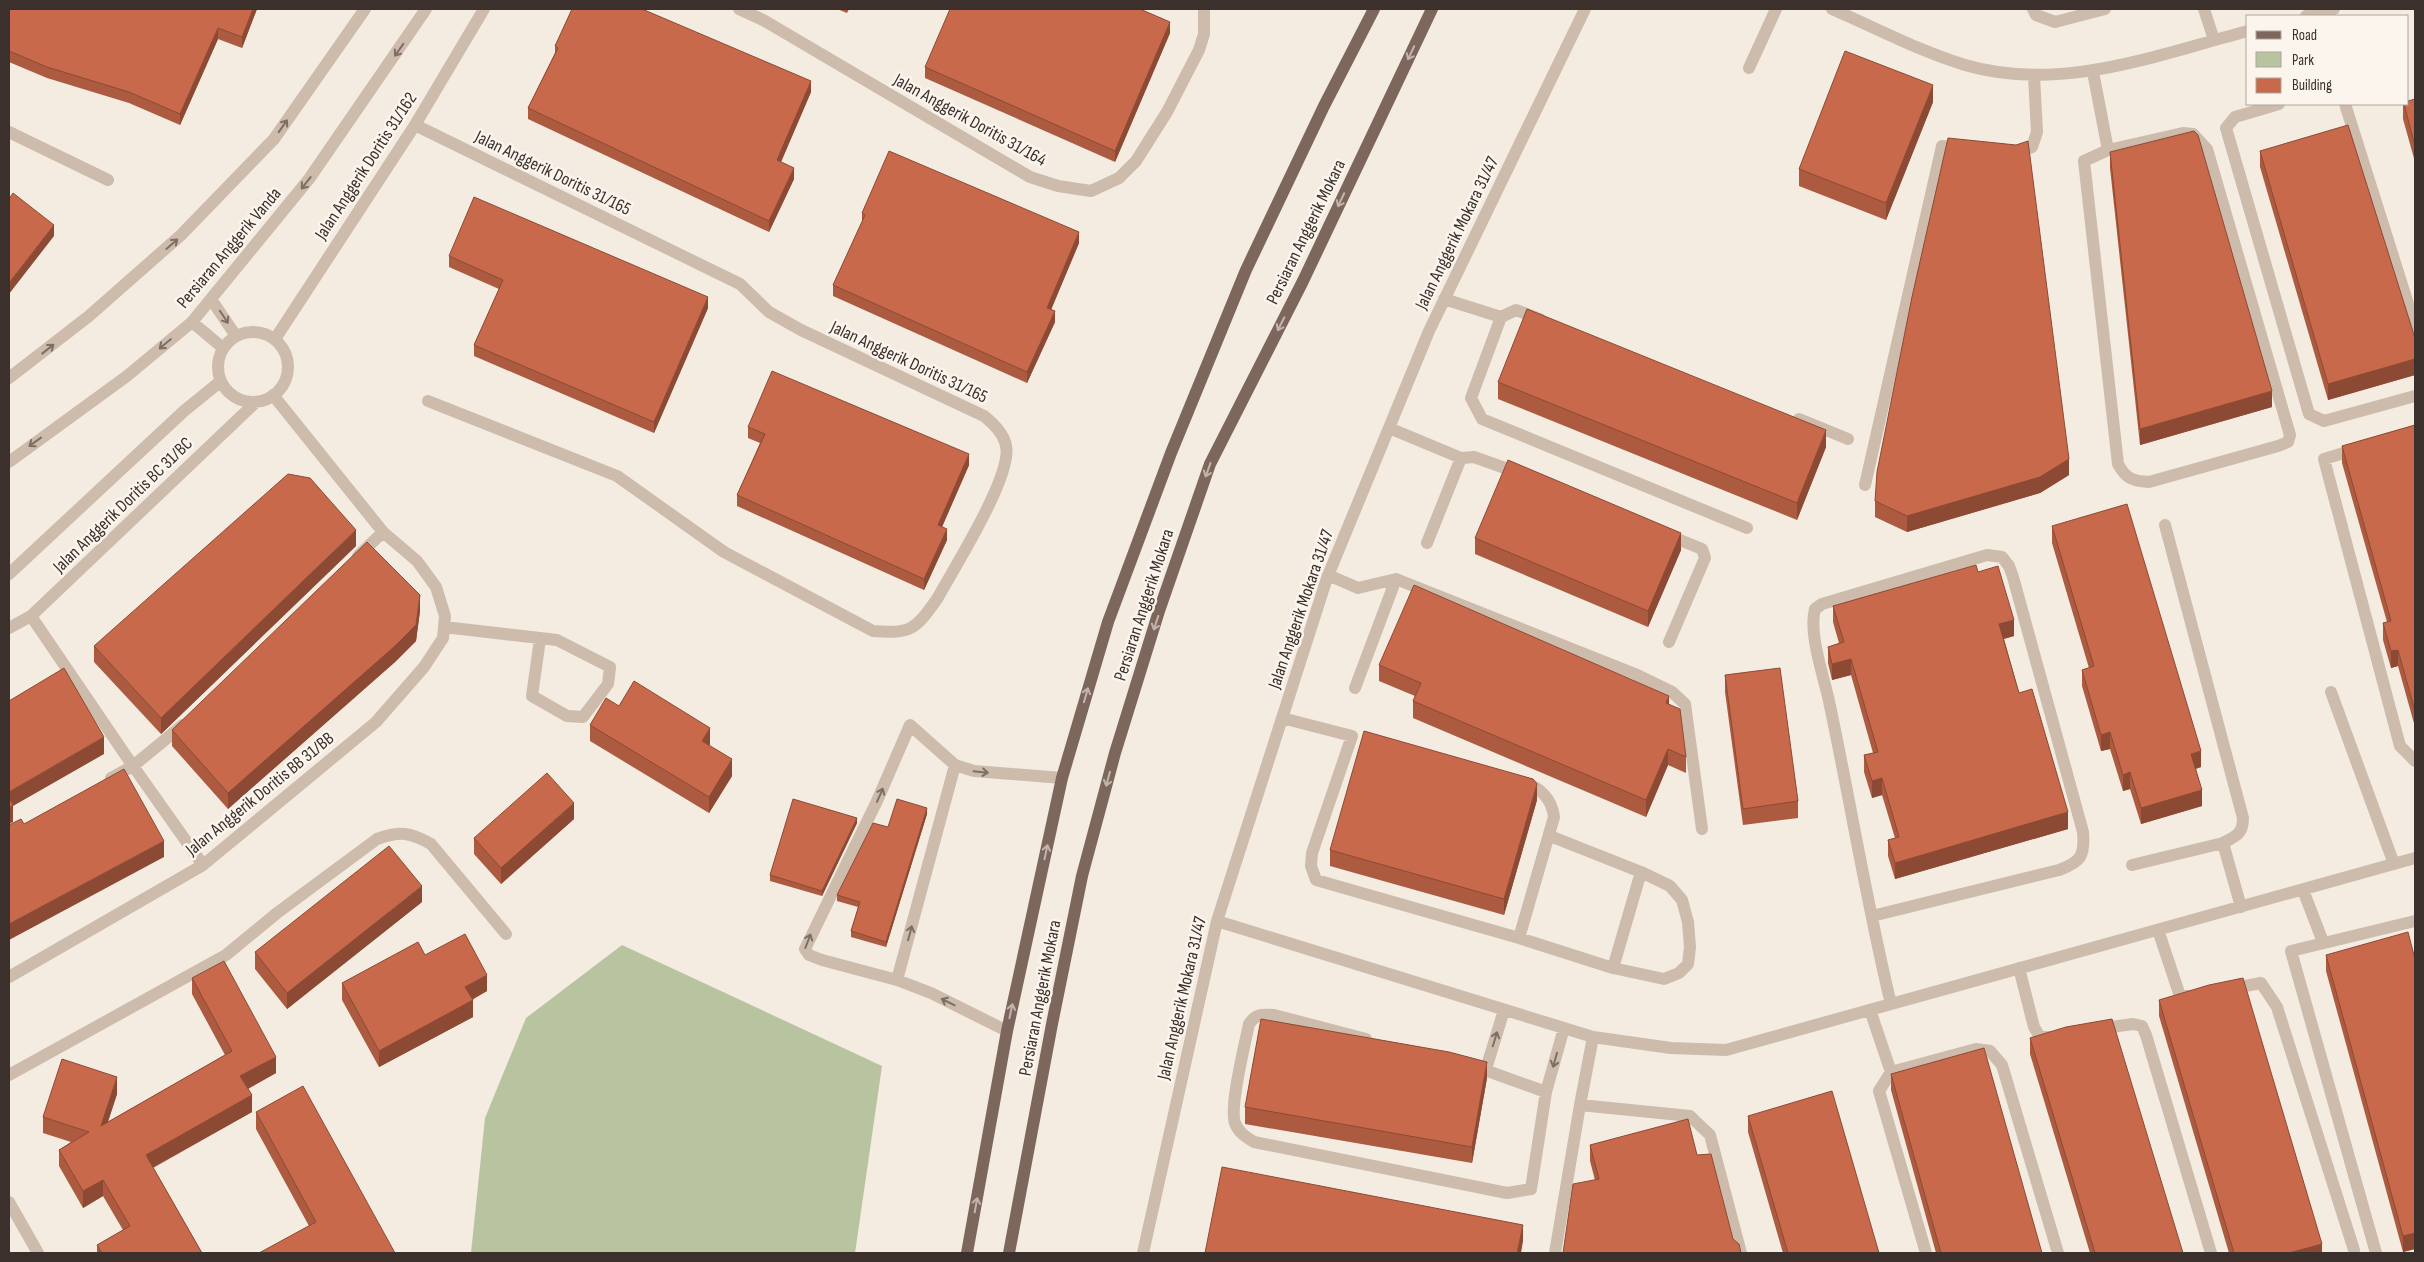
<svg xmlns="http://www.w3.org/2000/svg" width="2424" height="1262" font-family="'Sofia Sans Condensed',sans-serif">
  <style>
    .green { fill: #b8c4a0 }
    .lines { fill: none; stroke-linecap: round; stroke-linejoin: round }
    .minor { stroke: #cdbbac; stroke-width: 12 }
    .major { stroke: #7d675c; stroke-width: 12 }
    .wall { fill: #ac5a40 }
    .shaded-wall { fill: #8c4a34 }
    .building { fill: #c8694b; stroke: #8c4a34 }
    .oneway { stroke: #7d6f65 }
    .oneway2 { stroke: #c2b5ac }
    .labels { text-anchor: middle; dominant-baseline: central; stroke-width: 5; stroke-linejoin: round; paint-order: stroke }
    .street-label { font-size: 18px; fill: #3b302b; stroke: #fbf5ee }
  </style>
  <rect width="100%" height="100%" fill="#f4ebe1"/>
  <path class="green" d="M622 945 882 1066 855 1253H471L485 1118 526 1018Z"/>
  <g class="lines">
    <path class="minor" d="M739 9 763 20 1030 177 1058 186 1091 191 1119 178 1136 161 1167 112 1199 50 1204 34V9
      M1832 9C1876 28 1919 51 1965 65 2061 93 2156 55 2248 31
      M2033 9 2036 15 2055 22 2105 9
      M2204 9 2214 40
      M2306 16 2334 9
      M1749 68 1776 9
      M2093 72 2108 150
      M2279 104 2235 117 2226 128 2309 414 2324 421 2415 396
      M2345 104 2415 326
      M415 125 740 284 769 312 801 330 984 416C994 424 1004 434 1006 446 1013 475 953 570 937 599 915 630 911 634 873 631L724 552 617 476 428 401
      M9 132 108 180
      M2183 133 2193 134 2207 149 2290 435 2288 442 2278 446 2149 482C2133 481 2126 479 2118 464L2084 161 2108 150Z
      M2015 153 2032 147 2037 132 2034 76
      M211 299 236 336
      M1444 299 1501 317 1471 398 1482 419 1747 528
      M1501 317 1516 310 1540 319
      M192 322 223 348
      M218 367a35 35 0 1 1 70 0a35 35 0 1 1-70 0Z
      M275 339 415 125 484 9
      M9 378 89 316 181 235 274 139 365 9
      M1799 419 1848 439
      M1389 428 1461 458
      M2357 449 2324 459 2400 746 2415 761
      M9 462 127 376 192 322 309 179 426 9
      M1865 485 1942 146 1962 148
      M2165 525 2243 818C2243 834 2236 836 2223 843L2241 907
      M1665 534 1702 549 1705 558 1669 642
      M1427 543 1461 458 1474 457 1519 473
      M358 556 383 532
      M9 574 184 411 221 381
      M1328 575 1358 588 1396 579 1635 674 1672 692 1685 704 1702 829
      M31 616 133 766 203 865
      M444 627 557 640 610 667 608 684 583 717 567 716 532 696 540 639
      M9 628 31 616 256 402
      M1355 688 1396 579
      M2331 692 2394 864
      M1282 718 1352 736 1312 853 1311 866 1316 880 1519 938 1613 968 1664 979 1679 973 1688 964 1690 947 1688 922 1682 900 1670 886 1641 872 1550 836
      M111 778 133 766 183 725
      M2132 865 2223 843
      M2303 890 2323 942
      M1872 916 2059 870C2081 862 2085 856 2083 832L2013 577 2009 566 2002 557 1987 555 1822 604 1815 609C1808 635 1825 679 1830 706 1851 805 1867 905 1891 1004
      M1217 921 1593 1037 1671 1048 1726 1050 2415 858
      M2158 930 2180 996H2195
      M1519 938 1554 817C1552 799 1540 787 1522 782
      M1613 968 1641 872
      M2019 968 2034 1027 2040 1037H2055
      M9 977 203 865 376 722 424 667 443 638 445 616 436 587 428 576 417 561 383 532 273 395
      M897 980 955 765
      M2229 989 2261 983 2277 1007 2354 1250
      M1870 1010 1891 1072
      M2097 1029 2133 1024 2142 1026 2146 1035 2211 1253
      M1007 1031 931 993 897 980 822 960 809 955 805 949 877 801 910 725 955 765 974 771 1062 778
      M1366 1039 1274 1015C1262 1014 1256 1014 1249 1024 1245 1044 1229 1107 1235 1123 1238 1132 1246 1137 1254 1142L1507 1193 1531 1189 1546 1092 1564 1028
      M1471 1065 1546 1092
      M1486 1069 1504 1010
      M9 1075 226 955 277 913 377 839C400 831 410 832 431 844L506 934
      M1580 1105 1593 1037
      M9 1202 38 1253
      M1143 1253 1217 921 1327 578 1429 331 1585 9
      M1555 1253 1580 1105 1690 1116 1710 1135 1741 1253
      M1926 1253 1879 1091 1891 1072 1976 1049 1990 1051 2002 1065 2058 1253
      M2376 1253 2291 951 2415 921"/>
    <path class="major" d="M967 1253 1007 1031 1062 778 1108 622 1171 453 1246 270 1324 106 1374 9
      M1009 1253 1052 1024 1082 876 1115 753 1159 611 1210 464 1303 281 1432 9"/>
  </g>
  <path class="wall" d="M9 9H257L242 48 218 39 180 125 129 103 47 78 9 62Z
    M837 9H849L847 13Z
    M1170 33 1115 162 925 78V67Z
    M555 46 811 92 781 162 794 179 769 232 528 119V108L555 53Z
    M2415 99V162L2403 119V104Z
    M1933 102 1886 220 1799 186V169Z
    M2260 151 2415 338V375L2328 400 2260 167Z
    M2110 152 2272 407 2140 445 2110 168Z
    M862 213 1079 243 1051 310 1055 322 1027 383 833 296V285L862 222Z
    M449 256 708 308 654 433 474 356V345L499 289 449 267Z
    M1498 382 1826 447 1797 520 1498 399Z
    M2415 425V727L2398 666 2391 668 2383 640V623L2387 622 2342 463V446Z
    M748 427 969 465 942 527 947 540 924 590 737 506V495L760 443 748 438Z
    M2069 475 2040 493 1907 532 1875 517V501Z
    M2052 526 2201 767 2196 769 2202 806 2141 824 2130 789 2123 791 2110 749 2101 751 2082 686V670L2089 668 2052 543Z
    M1475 538 1681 550 1648 627 1475 554Z
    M356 546 161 734 94 662V646Z
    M1978 572 2014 636 2004 639 2019 693 2068 829 1895 879 1888 856V840L1895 838 1882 795 1872 798 1864 772V755L1873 753 1851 675 1832 680 1828 663V647L1839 643 1833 622V606Z
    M420 611 416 641 395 662 228 809 172 746V730Z
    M1379 665 1669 705 1686 757V773L1668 765 1646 817 1413 718V701L1415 696 1379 681Z
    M1725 675 1798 801V818L1743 825 1725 692Z
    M619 706 710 744 709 746 732 776 709 813 590 741V725Z
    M1537 800 1504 915 1330 866V850Z
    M927 814 886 947 851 937V931L858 907 837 901V895L888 827Z
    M574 819 501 884 474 854V838Z
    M857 823 822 896 770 881V875Z
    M422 902 287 1009 255 969V952Z
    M425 955 487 991 472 1000 473 1017 379 1067 342 1000V983Z
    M2326 955 2415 959V1249L2403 1252 2326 971Z
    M192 978 276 1073 248 1089 252 1112 153 1168 202 1253H97V1245L123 1230 103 1196 83 1208 59 1166V1150L71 1142 43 1133V1117L117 1094 108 1122 225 1055 192 994Z
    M2159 1000 2322 1253H2229L2159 1016Z
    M2030 1038 2183 1253H2090L2030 1054Z
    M1891 1074 2042 1253H1936L1891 1090Z
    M1487 1078 1472 1163 1245 1124V1107Z
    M256 1112 395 1253 309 1226 256 1129Z
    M1748 1116 1879 1253H1783L1748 1132Z
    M1590 1145 1697 1155 1733 1239 1595 1180 1590 1161Z"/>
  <path class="shaded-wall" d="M253 9H257L242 48V37Z
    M1170 22V33L1115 162V151Z
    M218 28V39L180 125V114Z
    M811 81V92L777 171V160Z
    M1933 85V102L1886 220V203Z
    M794 168V179L769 232V221Z
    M54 225V236L9 294V283Z
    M1079 232V243L1047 319V308Z
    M708 297V308L654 433V422Z
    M1055 311V322L1027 383V372Z
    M2415 359V375L2328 400V384Z
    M2272 391V407L2140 445V429Z
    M1826 430V447L1797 520V503Z
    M969 454V465L938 536V525Z
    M2069 459V475L2040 493 1907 532V516Z
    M947 529V540L924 590V579Z
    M356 530V546L161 734V718Z
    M1681 533V550L1648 627V611Z
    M420 595V611L416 641 395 662 228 809V793Z
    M2014 620V636L1999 640V624Z
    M2398 650V666L2391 668V651Z
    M1851 659V675L1832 680V664Z
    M1669 696V712L1666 703Z
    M710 728V744L702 758V741Z
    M2110 732V749L2101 751V735Z
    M104 737V754L13 806V822L9 824V792Z
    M1668 749V765L1646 817V800Z
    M2201 751V767L2191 770V754Z
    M732 759V776L709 813V797Z
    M2130 772V789L2123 791V775Z
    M1882 778V795L1872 798V781Z
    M1537 784V800L1504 915V899Z
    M2202 790V806L2141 824V808Z
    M574 803V819L501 884V868Z
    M927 808V814L886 947V942Z
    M2068 812V829L1895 879V863Z
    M857 818V823L822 896V891Z
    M164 841V857L9 940V924Z
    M422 886V902L287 1009V993Z
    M487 975V991L465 1003V987Z
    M473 1000V1017L379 1067V1051Z
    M276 1057V1073L240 1093V1076Z
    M1487 1062V1078L1472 1163V1147Z
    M117 1077V1094L101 1142V1126Z
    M252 1095V1112L146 1171V1155Z
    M103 1180V1196L83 1208V1191Z
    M1523 1225V1241L1521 1253H1517Z
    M2415 1233V1249L2403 1252V1236Z
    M2322 1244V1253H2289Z"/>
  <path class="building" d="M9 9H253L242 37 218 28 180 114 129 92 47 67 9 51Z
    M572 9H642L811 81 777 160 794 168 769 221 528 108 558 48 555 46Z
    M950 9H1140L1170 22 1115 151 925 67Z
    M1845 51 1933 85 1886 203 1799 169Z
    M2415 99V146L2404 104H2408V101Z
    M2348 125 2415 338V359L2328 384 2260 151Z
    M2194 131 2198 135 2272 391 2140 429 2110 152Z
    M1948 138 2016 145 2028 141 2069 459 2040 477 1907 516 1875 501 1877 472 1912 297Z
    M889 151 1079 232 1047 308 1055 311 1027 372 833 285 865 215 862 213Z
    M13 193 54 225 9 283V199Z
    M474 197 708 297 654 422 474 345 503 280 449 256Z
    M1527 309 1826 430 1797 503 1498 382Z
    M772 371 969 454 938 525 947 529 924 579 737 495 765 434 748 427Z
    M2415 425V711L2398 650 2391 651 2383 623 2391 621 2342 446Z
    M1508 460 1681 533 1648 611 1475 538Z
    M288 474 310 478 356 530 161 718 94 646Z
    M2127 504 2201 751 2191 754 2202 790 2141 808 2130 772 2123 775 2110 732 2101 735 2082 670 2094 666 2052 526Z
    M367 542 420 595 416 625 395 646 228 793 172 730Z
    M1976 565 1978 572 1998 566 2014 620 1999 624 2019 693 2032 689 2068 812 1895 863 1888 840 1899 837 1882 778 1872 781 1864 755 1878 752 1851 659 1832 664 1828 647 1844 642 1833 606Z
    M1414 585 1669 696 1666 703 1680 709 1686 757 1668 749 1646 800 1413 701 1421 683 1379 665Z
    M64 668 104 737 9 792V701Z
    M1780 668 1798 801 1743 809 1725 675Z
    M634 681 710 728 702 741 732 759 709 797 590 725 606 698 619 706Z
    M1364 731 1533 779 1537 784 1504 899 1330 850Z
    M124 769 164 841 9 924V825L21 819 24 824Z
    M547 773 574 803 501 868 474 838Z
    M9 797 13 805 9 808Z
    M793 799 857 818 822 891 770 875Z
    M897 799 927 808 886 942 851 931 860 902 837 895 873 823 888 827Z
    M389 846 422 886 287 993 255 952Z
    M2408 932 2415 959V1233L2403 1236 2326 955Z
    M465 934 487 975 465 987 473 1000 379 1051 342 983 418 942 425 955Z
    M224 961 276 1057 240 1076 252 1095 146 1155 202 1253H102L97 1245 130 1226 103 1180 83 1191 59 1150 89 1132 43 1117 62 1059 117 1077 101 1126 232 1051 192 978Z
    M2243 978 2322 1244 2289 1253H2234L2159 1000 2209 985Z
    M1261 1019 1449 1052 1487 1062 1472 1147 1245 1107Z
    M2112 1019 2183 1253H2095L2030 1038 2066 1027Z
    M1984 1048 2042 1253H1941L1891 1074Z
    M303 1086 395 1253H259L316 1222 256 1112Z
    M1832 1091 1879 1253H1788L1748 1116Z
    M1688 1119 1697 1155 1711 1154 1733 1239 1739 1244 1741 1253H1563L1573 1184 1599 1179 1590 1145Z
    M1222 1167 1523 1225 1517 1253H1205Z"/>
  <defs><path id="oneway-shaft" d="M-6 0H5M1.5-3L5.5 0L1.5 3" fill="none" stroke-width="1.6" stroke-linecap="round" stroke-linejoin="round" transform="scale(1.25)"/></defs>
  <g class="oneway">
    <use href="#oneway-shaft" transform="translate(399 50) rotate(125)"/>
    <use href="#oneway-shaft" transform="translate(283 126) rotate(-55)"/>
    <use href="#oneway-shaft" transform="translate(306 183) rotate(128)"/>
    <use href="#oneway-shaft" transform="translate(172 244) rotate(-41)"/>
    <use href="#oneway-shaft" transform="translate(224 317) rotate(56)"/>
    <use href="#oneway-shaft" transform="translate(165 344) rotate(140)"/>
    <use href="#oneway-shaft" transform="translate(48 349) rotate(-38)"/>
    <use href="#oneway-shaft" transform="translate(35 442) rotate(144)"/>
    <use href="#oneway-shaft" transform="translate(981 772) rotate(6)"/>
    <use href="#oneway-shaft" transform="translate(880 795) rotate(-66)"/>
    <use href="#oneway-shaft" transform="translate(910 933) rotate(-75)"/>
    <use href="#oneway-shaft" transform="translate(808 941) rotate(-69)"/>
    <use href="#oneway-shaft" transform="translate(948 1002) rotate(-154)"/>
    <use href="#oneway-shaft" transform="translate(1495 1039) rotate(-73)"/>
    <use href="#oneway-shaft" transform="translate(1555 1060) rotate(106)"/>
  </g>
  <g class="oneway2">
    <use href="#oneway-shaft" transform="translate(1411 53) rotate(115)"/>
    <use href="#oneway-shaft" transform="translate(1341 200) rotate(115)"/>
    <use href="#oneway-shaft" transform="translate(1281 324) rotate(117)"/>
    <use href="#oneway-shaft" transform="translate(1208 470) rotate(110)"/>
    <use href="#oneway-shaft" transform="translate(1156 623) rotate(108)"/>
    <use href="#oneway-shaft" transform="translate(1086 695) rotate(-74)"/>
    <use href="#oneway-shaft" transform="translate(1108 779) rotate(105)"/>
    <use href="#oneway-shaft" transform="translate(1046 852) rotate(-78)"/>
    <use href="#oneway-shaft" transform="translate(1011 1011) rotate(-78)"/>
    <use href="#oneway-shaft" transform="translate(976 1205) rotate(-80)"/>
  </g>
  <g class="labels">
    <g class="street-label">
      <text transform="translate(970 120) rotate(29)">Jalan Anggerik Doritis 31/164</text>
      <text transform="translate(366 166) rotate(-57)">Jalan Anggerik Doritis 31/162</text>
      <text transform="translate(553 173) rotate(26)">Jalan Anggerik Doritis 31/165</text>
      <text transform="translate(1306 232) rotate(-64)">Persiaran Anggerik Mokara</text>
      <text transform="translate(1457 233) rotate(-64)">Jalan Anggerik Mokara 31/47</text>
      <text transform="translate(229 248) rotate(-50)">Persiaran Anggerik Vanda</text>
      <text transform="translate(909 362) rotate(25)">Jalan Anggerik Doritis 31/165</text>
      <text transform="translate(123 505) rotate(-44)">Jalan Anggerik Doritis BC 31/BC</text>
      <text transform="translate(1144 605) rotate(-72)">Persiaran Anggerik Mokara</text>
      <text transform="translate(1301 609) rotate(-71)">Jalan Anggerik Mokara 31/47</text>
      <text transform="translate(260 794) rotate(-39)">Jalan Anggerik Doritis BB 31/BB</text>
      <text transform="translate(1040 998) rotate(-79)">Persiaran Anggerik Mokara</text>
      <text transform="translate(1182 998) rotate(-77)">Jalan Anggerik Mokara 31/47</text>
    </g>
  </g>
  <rect width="2424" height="1262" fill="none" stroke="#3b302b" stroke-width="20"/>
  <rect x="2246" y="15" width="162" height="90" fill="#fbf5ee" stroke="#aea6a0"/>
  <rect x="2256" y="31" width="25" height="8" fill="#7d675c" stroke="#aea6a0"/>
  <text x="2292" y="40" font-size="15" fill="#3b302b">Road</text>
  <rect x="2256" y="52" width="25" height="15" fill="#b8c4a0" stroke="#aea6a0"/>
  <text x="2292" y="65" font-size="15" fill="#3b302b">Park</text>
  <rect x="2256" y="78" width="25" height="15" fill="#c8694b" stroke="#aea6a0"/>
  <text x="2292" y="90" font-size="15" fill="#3b302b">Building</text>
</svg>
